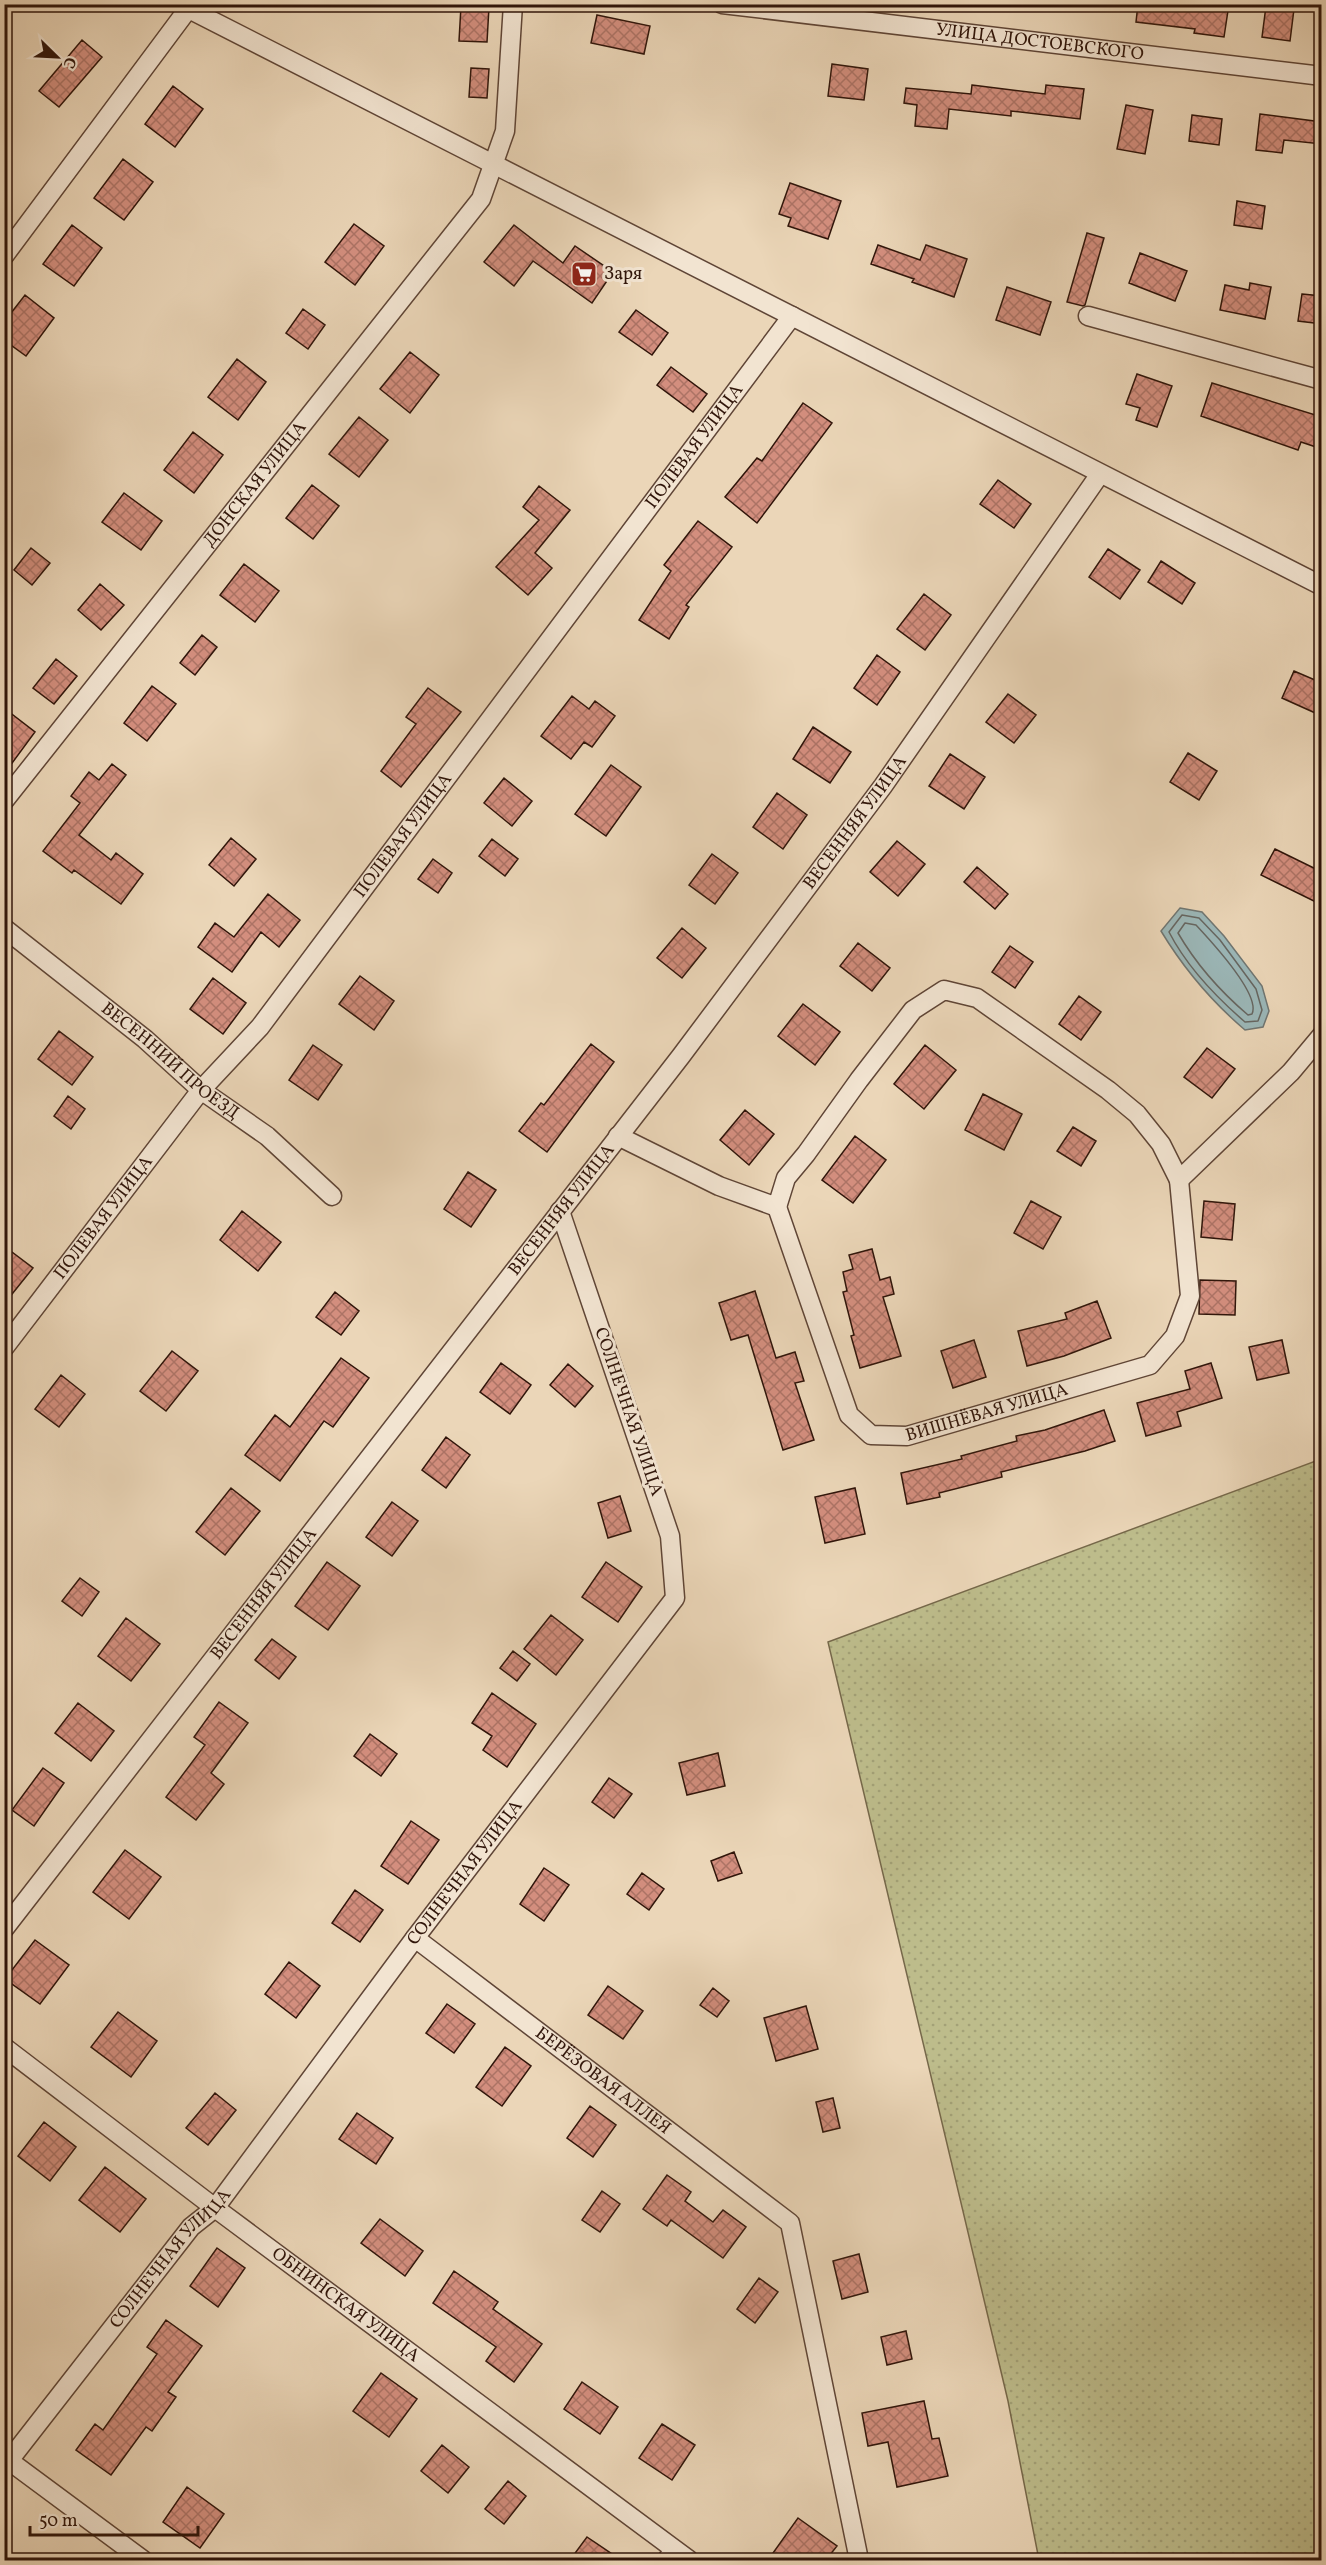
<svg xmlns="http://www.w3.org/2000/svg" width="1326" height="2565" font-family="Vollkorn,serif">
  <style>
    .grass { fill: url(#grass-dots); stroke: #76684a; stroke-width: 1.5 }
    .water { fill: #9bb7b8; stroke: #707672; stroke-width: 1.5 }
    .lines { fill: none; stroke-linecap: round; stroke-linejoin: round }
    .shore { stroke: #666661; stroke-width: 1.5 }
    .building { fill: url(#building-cross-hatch); stroke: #30150a; stroke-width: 1.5 }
    .lane-casing { stroke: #5f4536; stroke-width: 12 }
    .street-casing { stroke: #5f4536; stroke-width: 21 }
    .lane { stroke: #f2e4d1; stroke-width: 9 }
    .street { stroke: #f2e4d1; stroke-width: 18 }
    .labels { text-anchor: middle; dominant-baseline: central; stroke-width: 6; stroke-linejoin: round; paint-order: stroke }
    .street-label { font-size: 18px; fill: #30150a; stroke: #f2e4d1 }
    .poi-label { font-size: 18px; fill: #30150a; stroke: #f2e4d1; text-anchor: start }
  </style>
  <defs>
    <pattern id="grass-dots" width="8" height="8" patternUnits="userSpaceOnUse" patternTransform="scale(1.5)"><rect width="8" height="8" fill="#bdbc8b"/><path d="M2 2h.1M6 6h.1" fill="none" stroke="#a3a177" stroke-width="1.8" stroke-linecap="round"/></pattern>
    <pattern id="building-cross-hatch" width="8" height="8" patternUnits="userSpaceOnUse" patternTransform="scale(1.5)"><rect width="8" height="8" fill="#d38e7e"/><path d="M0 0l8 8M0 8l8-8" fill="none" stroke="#ac7365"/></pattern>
  </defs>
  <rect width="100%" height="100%" fill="#ebd6b8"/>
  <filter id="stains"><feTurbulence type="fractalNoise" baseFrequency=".00333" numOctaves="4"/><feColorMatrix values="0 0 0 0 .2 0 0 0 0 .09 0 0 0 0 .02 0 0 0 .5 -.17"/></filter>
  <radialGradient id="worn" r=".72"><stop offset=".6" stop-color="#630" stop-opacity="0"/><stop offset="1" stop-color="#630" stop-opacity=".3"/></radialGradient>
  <path class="grass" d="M1321 1459V2560H1039L1008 2401 828 1642Z"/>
  <path class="water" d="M1180 908 1202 912 1224 936 1262 986 1269 1011 1263 1027 1245 1030C1211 1001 1184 969 1161 931Z"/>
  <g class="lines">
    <path class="shore" d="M1182 915 1199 918 1220 940 1256 989 1262 1010 1258 1021 1245 1022C1216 997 1187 967 1169 932Z
      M1185 923 1196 925C1210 940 1261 995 1252 1014L1248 1015C1221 992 1196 964 1178 933Z"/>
  </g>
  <path class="building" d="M1138 4H1229L1224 37 1194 33 1195 29 1136 22Z
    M461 6 489 7 487 42 459 41Z
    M1266 6 1294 9 1290 41 1262 37Z
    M597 15 650 26 644 54 591 43Z
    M82 40 102 57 59 107 39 91Z
    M832 64 868 69 864 100 828 96Z
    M471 68 489 69 487 98 469 97Z
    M972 85 1045 94 1046 85 1084 89 1080 119 1011 111V116L949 109 947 129 915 126 917 105 904 103 906 88 971 94Z
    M173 86 203 109 175 147 145 124Z
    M1126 105 1153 110 1145 154 1117 149Z
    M1260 114 1322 122V144L1284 140 1282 153 1256 150Z
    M1192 115 1222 119 1219 145 1189 141Z
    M123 159 153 182 124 220 94 198Z
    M790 183 841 201 828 239 788 226 791 218 779 214Z
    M1237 201 1265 206 1262 229 1234 225Z
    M354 224 384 246 355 285 325 262Z
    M72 225 102 248 74 286 43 264Z
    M514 225 563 263 575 246 613 272 592 303 533 261 514 286 484 262Z
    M1087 233 1104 238 1085 305 1083 306 1067 302Z
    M878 245 920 260 926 245 967 259 954 297 912 282 914 279 871 264Z
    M1140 253 1187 271 1175 301 1129 283Z
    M1250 283 1271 287 1265 319 1220 310 1225 285 1249 290Z
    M1007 287 1051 302 1040 335 996 320Z
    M1302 294 1322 296V324L1298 321Z
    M25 295 54 318 26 356 4 340V322Z
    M303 309 325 325 308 349 286 333Z
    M636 310 668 333 652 355 619 332Z
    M410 352 439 375 410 413 380 389Z
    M237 359 266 382 238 420 208 397Z
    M671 367 707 394 693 412 657 385Z
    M1137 374 1172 386 1157 427 1136 420 1140 408 1126 404Z
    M1212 383 1322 417V431L1316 447 1301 442 1298 450 1201 416Z
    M803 403 832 423 757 523 725 497 757 458 762 461Z
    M359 417 388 440 359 477 329 454Z
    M193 432 223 455 194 493 164 470Z
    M998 480 1031 504 1014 528 980 504Z
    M312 485 339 506 313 539 286 518Z
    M539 486 570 510 535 553 552 568 528 595 496 567 539 520 523 507Z
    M124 493 162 521 141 550 102 522Z
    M698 521 732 547 686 605 689 607 669 639 639 620 671 571 664 565Z
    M31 548 50 563 32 585 14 570Z
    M1108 549 1140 570 1120 599 1089 577Z
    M1161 561 1195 583 1182 604 1148 582Z
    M244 564 279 591 255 622 220 595Z
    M100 584 124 605 101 630 78 610Z
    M924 594 951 615 925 650 897 629Z
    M202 635 217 647 195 675 180 663Z
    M877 655 900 672 877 705 854 688Z
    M56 659 77 676 54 704 33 688Z
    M1294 671 1322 683V716L1282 698Z
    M152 686 176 704 147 741 124 723Z
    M428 688 461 712 401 787 381 771 416 724 406 717Z
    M1008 694 1036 715 1014 743 986 722Z
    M572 696 589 709 595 701 615 716 592 747 584 742 571 759 541 736Z
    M4 708 35 732 4 774Z
    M813 727 851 752 830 783 793 759Z
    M1188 753 1217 771 1199 800 1170 782Z
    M950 754 985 777 964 809 929 786Z
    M112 764 126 775 79 835 111 860 116 853 143 874 121 904 74 870 72 873 43 851 80 803 71 796 89 772 99 780Z
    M611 765 641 787 606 836 575 814Z
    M504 778 532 801 512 826 484 803Z
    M777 793 807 815 783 849 753 827Z
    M231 838 256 859 234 886 209 865Z
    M492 839 518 859 505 876 479 856Z
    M897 841 925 864 898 896 870 872Z
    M1275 849 1322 872V905L1261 875Z
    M712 854 738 873 715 904 689 885Z
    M433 859 452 873 438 893 418 879Z
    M977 867 1008 894 995 909 964 882Z
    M268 894 300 920 279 947 261 932 232 972 198 947 215 923 234 937Z
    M682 928 706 948 682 978 657 958Z
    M858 943 890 968 872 991 840 966Z
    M1010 946 1033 962 1015 988 992 972Z
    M360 976 394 1001 374 1030 339 1004Z
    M213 978 246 1003 223 1034 190 1009Z
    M1079 996 1101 1012 1081 1040 1059 1024Z
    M803 1004 840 1032 815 1065 778 1036Z
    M59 1031 93 1057 72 1085 38 1059Z
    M591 1044 614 1062 547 1152 519 1131 541 1103 544 1105Z
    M313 1045 342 1065 318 1100 289 1080Z
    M925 1045 956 1070 924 1109 894 1084Z
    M1207 1048 1235 1069 1212 1098 1184 1077Z
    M983 1094 1022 1114 1004 1150 965 1130Z
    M68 1096 85 1109 71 1129 54 1116Z
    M745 1110 774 1134 749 1165 720 1140Z
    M1073 1127 1096 1141 1081 1166 1057 1151Z
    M855 1136 886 1160 853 1203 822 1180Z
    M468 1172 496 1190 471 1227 444 1209Z
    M1031 1201 1061 1217 1043 1249 1014 1233Z
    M1204 1201 1235 1204 1232 1240 1201 1237Z
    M242 1211 281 1242 258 1271 220 1240Z
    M4 1246 33 1268 4 1304Z
    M872 1249 880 1280 890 1277 894 1294 883 1297 901 1356 860 1368 851 1336 854 1335 843 1292 847 1291 843 1272 853 1269 849 1255Z
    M1200 1280 1236 1281 1235 1315 1199 1314Z
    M755 1291 776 1358 795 1352 804 1381 795 1383 814 1440 783 1450 748 1335 731 1340 719 1303Z
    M335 1292 359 1311 341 1335 316 1317Z
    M1097 1301 1111 1338 1064 1356 1027 1366 1018 1331 1067 1319 1065 1313Z
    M974 1340 986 1377 953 1388 941 1351Z
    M1282 1340 1289 1373 1257 1380 1249 1347Z
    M172 1351 198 1371 166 1411 140 1391Z
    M341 1358 369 1378 333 1427 324 1421 280 1481 245 1455 275 1415 290 1427Z
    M501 1363 531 1385 510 1414 480 1392Z
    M1211 1363 1222 1398 1177 1412 1181 1426 1146 1436 1137 1403 1190 1389 1185 1371Z
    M568 1364 593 1386 575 1407 550 1385Z
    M61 1375 85 1394 59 1427 35 1409Z
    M1104 1410 1115 1441 1085 1451 1001 1472 1002 1477 939 1493 940 1497 907 1504 901 1473 962 1459 961 1456 1017 1441 1016 1436 1045 1430Z
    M446 1437 470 1455 446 1488 422 1470Z
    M231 1488 260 1511 225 1555 196 1532Z
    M855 1488 865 1534 825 1543 815 1497Z
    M620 1496 631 1531 608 1538 598 1503Z
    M392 1502 418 1521 392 1556 366 1537Z
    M327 1562 360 1586 328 1630 295 1606Z
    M606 1562 642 1587 618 1622 582 1597Z
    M80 1578 99 1592 82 1616 62 1601Z
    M551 1615 583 1640 556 1675 524 1649Z
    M126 1618 160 1644 131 1681 98 1656Z
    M272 1639 296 1657 279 1679 255 1660Z
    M513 1651 530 1664 517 1681 500 1668Z
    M492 1693 536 1724 507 1767 483 1750 492 1736 472 1723Z
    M219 1702 248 1723 211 1773 224 1784 196 1820 166 1797 205 1745 194 1737Z
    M78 1703 114 1731 91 1761 55 1733Z
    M370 1734 397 1754 381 1776 354 1756Z
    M718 1753 725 1786 687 1795 679 1763Z
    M43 1768 64 1783 34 1826 12 1810Z
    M609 1778 632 1794 614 1818 592 1802Z
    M411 1821 439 1840 408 1884 381 1866Z
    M125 1850 161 1877 129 1919 93 1892Z
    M734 1852 742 1873 718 1881 711 1861Z
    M544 1868 569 1885 544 1921 520 1904Z
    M642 1873 664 1889 649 1910 627 1894Z
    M355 1890 383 1910 360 1942 332 1923Z
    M35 1940 69 1965 40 2004 5 1979Z
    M289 1962 320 1986 296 2018 265 1994Z
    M608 1986 643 2011 623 2039 588 2015Z
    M713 1988 729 2001 717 2017 700 2005Z
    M447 2004 475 2024 454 2053 426 2033Z
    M806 2006 818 2049 776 2061 764 2018Z
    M118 2012 157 2041 131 2077 91 2047Z
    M505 2047 531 2066 502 2106 476 2087Z
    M215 2093 236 2110 208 2145 186 2128Z
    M833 2098 840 2128 823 2132 816 2102Z
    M590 2106 616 2125 593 2157 567 2138Z
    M357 2113 393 2138 376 2164 339 2139Z
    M44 2122 76 2147 50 2181 18 2156Z
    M105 2167 146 2199 120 2232 79 2200Z
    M667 2175 691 2192 685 2201 713 2222 723 2210 746 2227 723 2258 671 2220 667 2226 643 2209Z
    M602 2191 620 2204 600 2232 582 2220Z
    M380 2219 423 2251 405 2276 361 2243Z
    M217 2248 245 2268 218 2307 190 2286Z
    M859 2254 868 2292 842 2299 833 2261Z
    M454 2271 498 2302 493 2309 542 2344 514 2382 486 2361 496 2347 433 2303Z
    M759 2278 778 2292 755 2323 737 2309Z
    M166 2320 202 2346 168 2392 176 2397 152 2431 146 2427 111 2475 76 2450 95 2424 103 2430 157 2354 147 2347Z
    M906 2331 912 2359 887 2365 881 2337Z
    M381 2373 417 2399 389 2437 353 2411Z
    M582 2382 618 2407 600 2434 564 2409Z
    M924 2401 932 2439 939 2438 948 2476 897 2487 888 2442 868 2446 862 2413Z
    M662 2424 695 2445 672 2480 639 2458Z
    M442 2445 469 2467 448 2493 421 2471Z
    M508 2481 526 2496 504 2524 485 2509Z
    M187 2487 224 2514 200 2548 163 2522Z
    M798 2518 837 2546 826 2560H784L773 2553Z
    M587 2537 621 2560H570Z"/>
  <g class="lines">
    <g class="lane-casing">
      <path id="lane" d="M661 2560 671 2547"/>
    </g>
    <g class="street-casing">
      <g id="street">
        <path d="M179 4 1322 586"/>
        <path id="s1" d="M722 4 1322 76"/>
        <path d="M4 256 188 9"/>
        <path d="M1088 316 1322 380"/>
        <path id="s2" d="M4 801 481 199 505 131 513 4"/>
        <path id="s3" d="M4 928 145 1039 201 1090 267 1136 332 1196"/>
        <path d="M618 1136 719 1186 777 1207 786 1178 806 1154 859 1080 913 1010 944 990 977 998 1108 1090 1137 1114 1161 1144 1179 1180 1291 1072 1322 1035"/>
        <path id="s4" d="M777 1207 849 1415 871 1435 907 1436 1150 1365 1175 1336 1190 1296 1179 1180"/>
        <path id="s5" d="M4 1348 201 1090 260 1027 792 316"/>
        <path id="s6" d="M4 1929 681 1056 883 786 1100 474"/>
        <path id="s7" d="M415 1938 790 2223 859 2560"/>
        <path id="s8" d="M4 2047 215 2208 689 2560"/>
        <path d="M4 2457 143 2560"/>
        <path id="s9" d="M4 2467 191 2227 215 2208 415 1938 675 1598 670 1536 560 1211"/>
      </g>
    </g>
    <use href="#lane" class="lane"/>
    <use href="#street" class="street"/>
  </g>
  <defs>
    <g id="supermarket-square" transform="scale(1.35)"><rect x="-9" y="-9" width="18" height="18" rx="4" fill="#8f2418" stroke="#f2e4d1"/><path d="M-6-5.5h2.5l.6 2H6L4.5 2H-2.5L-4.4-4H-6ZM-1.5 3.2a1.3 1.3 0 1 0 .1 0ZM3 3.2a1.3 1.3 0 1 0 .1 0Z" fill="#fff"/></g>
  </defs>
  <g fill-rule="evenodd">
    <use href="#supermarket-square" x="584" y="274"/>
  </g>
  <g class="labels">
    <g class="street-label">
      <text stroke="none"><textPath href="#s1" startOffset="320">УЛИЦА ДОСТОЕВСКОГО</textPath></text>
      <text stroke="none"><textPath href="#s5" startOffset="1136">ПОЛЕВАЯ УЛИЦА</textPath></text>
      <text stroke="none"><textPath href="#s2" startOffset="404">ДОНСКАЯ УЛИЦА</textPath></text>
      <text stroke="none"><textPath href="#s6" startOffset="1396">ВЕСЕННЯЯ УЛИЦА</textPath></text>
      <text stroke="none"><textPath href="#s5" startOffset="650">ПОЛЕВАЯ УЛИЦА</textPath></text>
      <text stroke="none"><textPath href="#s3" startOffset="213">ВЕСЕННИЙ ПРОЕЗД</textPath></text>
      <text stroke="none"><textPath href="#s6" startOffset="910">ВЕСЕННЯЯ УЛИЦА</textPath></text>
      <text stroke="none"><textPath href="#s5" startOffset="164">ПОЛЕВАЯ УЛИЦА</textPath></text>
      <text stroke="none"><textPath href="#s4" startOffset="369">ВИШНЁВАЯ УЛИЦА</textPath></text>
      <text transform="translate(628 1412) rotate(71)">СОЛНЕЧНАЯ УЛИЦА</text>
      <text stroke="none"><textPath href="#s6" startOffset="424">ВЕСЕННЯЯ УЛИЦА</textPath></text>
      <text stroke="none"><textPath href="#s9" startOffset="753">СОЛНЕЧНАЯ УЛИЦА</textPath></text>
      <text stroke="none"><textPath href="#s7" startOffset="236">БЕРЁЗОВАЯ АЛЛЕЯ</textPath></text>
      <text stroke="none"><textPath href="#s9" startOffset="267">СОЛНЕЧНАЯ УЛИЦА</textPath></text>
      <text stroke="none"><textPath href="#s8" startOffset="428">ОБНИНСКАЯ УЛИЦА</textPath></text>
    </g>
    <g class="poi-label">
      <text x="604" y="274">Заря</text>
    </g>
  </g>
  <rect width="1326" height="2565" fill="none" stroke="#ebd6b8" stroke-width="24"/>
  <rect x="6" y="6" width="1314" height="2553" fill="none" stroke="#30150a" stroke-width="3"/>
  <rect x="12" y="12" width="1302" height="2541" fill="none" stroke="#30150a" stroke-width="1.5"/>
  <g transform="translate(57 57) rotate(114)" stroke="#f2e4d1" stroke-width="4.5" paint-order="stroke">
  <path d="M0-4.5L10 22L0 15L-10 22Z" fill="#30150a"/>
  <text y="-9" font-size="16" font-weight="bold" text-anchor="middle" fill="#30150a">С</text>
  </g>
  <path d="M30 2526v9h168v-9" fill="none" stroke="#30150a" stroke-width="3"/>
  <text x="39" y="2526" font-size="18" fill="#30150a" stroke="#f2e4d1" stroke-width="4.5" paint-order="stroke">50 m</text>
  <rect width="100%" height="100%" filter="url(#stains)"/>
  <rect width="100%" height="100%" fill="url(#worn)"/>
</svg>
